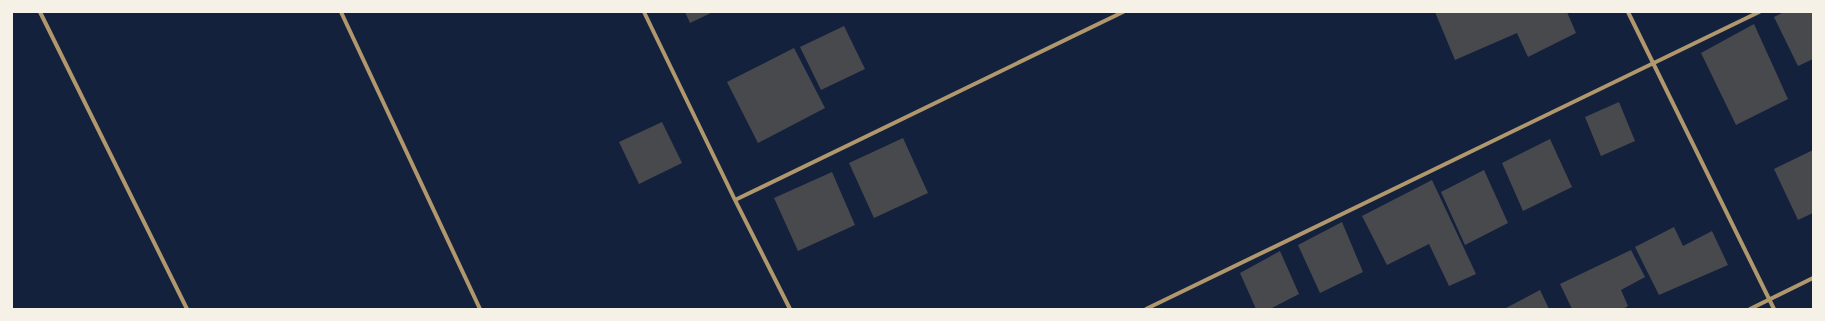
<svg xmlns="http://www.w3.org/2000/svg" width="1825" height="321" font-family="'Golos Text',sans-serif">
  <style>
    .building { fill: #48494c }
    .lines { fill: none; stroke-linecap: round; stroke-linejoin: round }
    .minor { stroke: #b1986c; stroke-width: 4 }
  </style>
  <rect width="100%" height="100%" fill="#14213d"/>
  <path class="building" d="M685 12H713L690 23Z
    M1435 12H1567L1576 33 1528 57 1517 33 1455 60Z
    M1784 12H1813V59L1798 66 1774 17Z
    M1754 24 1788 99 1736 125 1701 53Z
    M844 26 865 69 821 90 800 47Z
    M794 48 825 108 758 143 727 82Z
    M1619 102 1635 141 1601 156 1585 117Z
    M662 122 682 163 639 184 619 142Z
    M903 138 928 193 874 218 849 163Z
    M1550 139 1572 187 1523 211 1502 163Z
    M1813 150V213L1798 220 1774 169Z
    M1484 170 1508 223 1465 245 1441 192Z
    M832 172 855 225 798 251 774 198Z
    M1432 180 1476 274 1449 286 1429 244 1387 265 1362 216Z
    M1342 222 1363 272 1320 293 1298 245Z
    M1674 227 1683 246 1712 231 1728 265 1659 295 1635 247Z
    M1631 250 1645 277 1621 290 1628 306 1623 309H1572L1560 284Z
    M1280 251 1299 294 1270 309H1256L1240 273Z
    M1540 290 1549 309H1504Z"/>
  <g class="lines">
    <path class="minor" d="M40 12 187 309
      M341 12 480 309
      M644 12 735 200 790 309
      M1628 12 1774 309
      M735 200 1123 12
      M1146 309 1759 12
      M1750 309 1813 278"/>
  </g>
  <rect width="1825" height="321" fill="none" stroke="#f6f1e7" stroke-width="26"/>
</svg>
